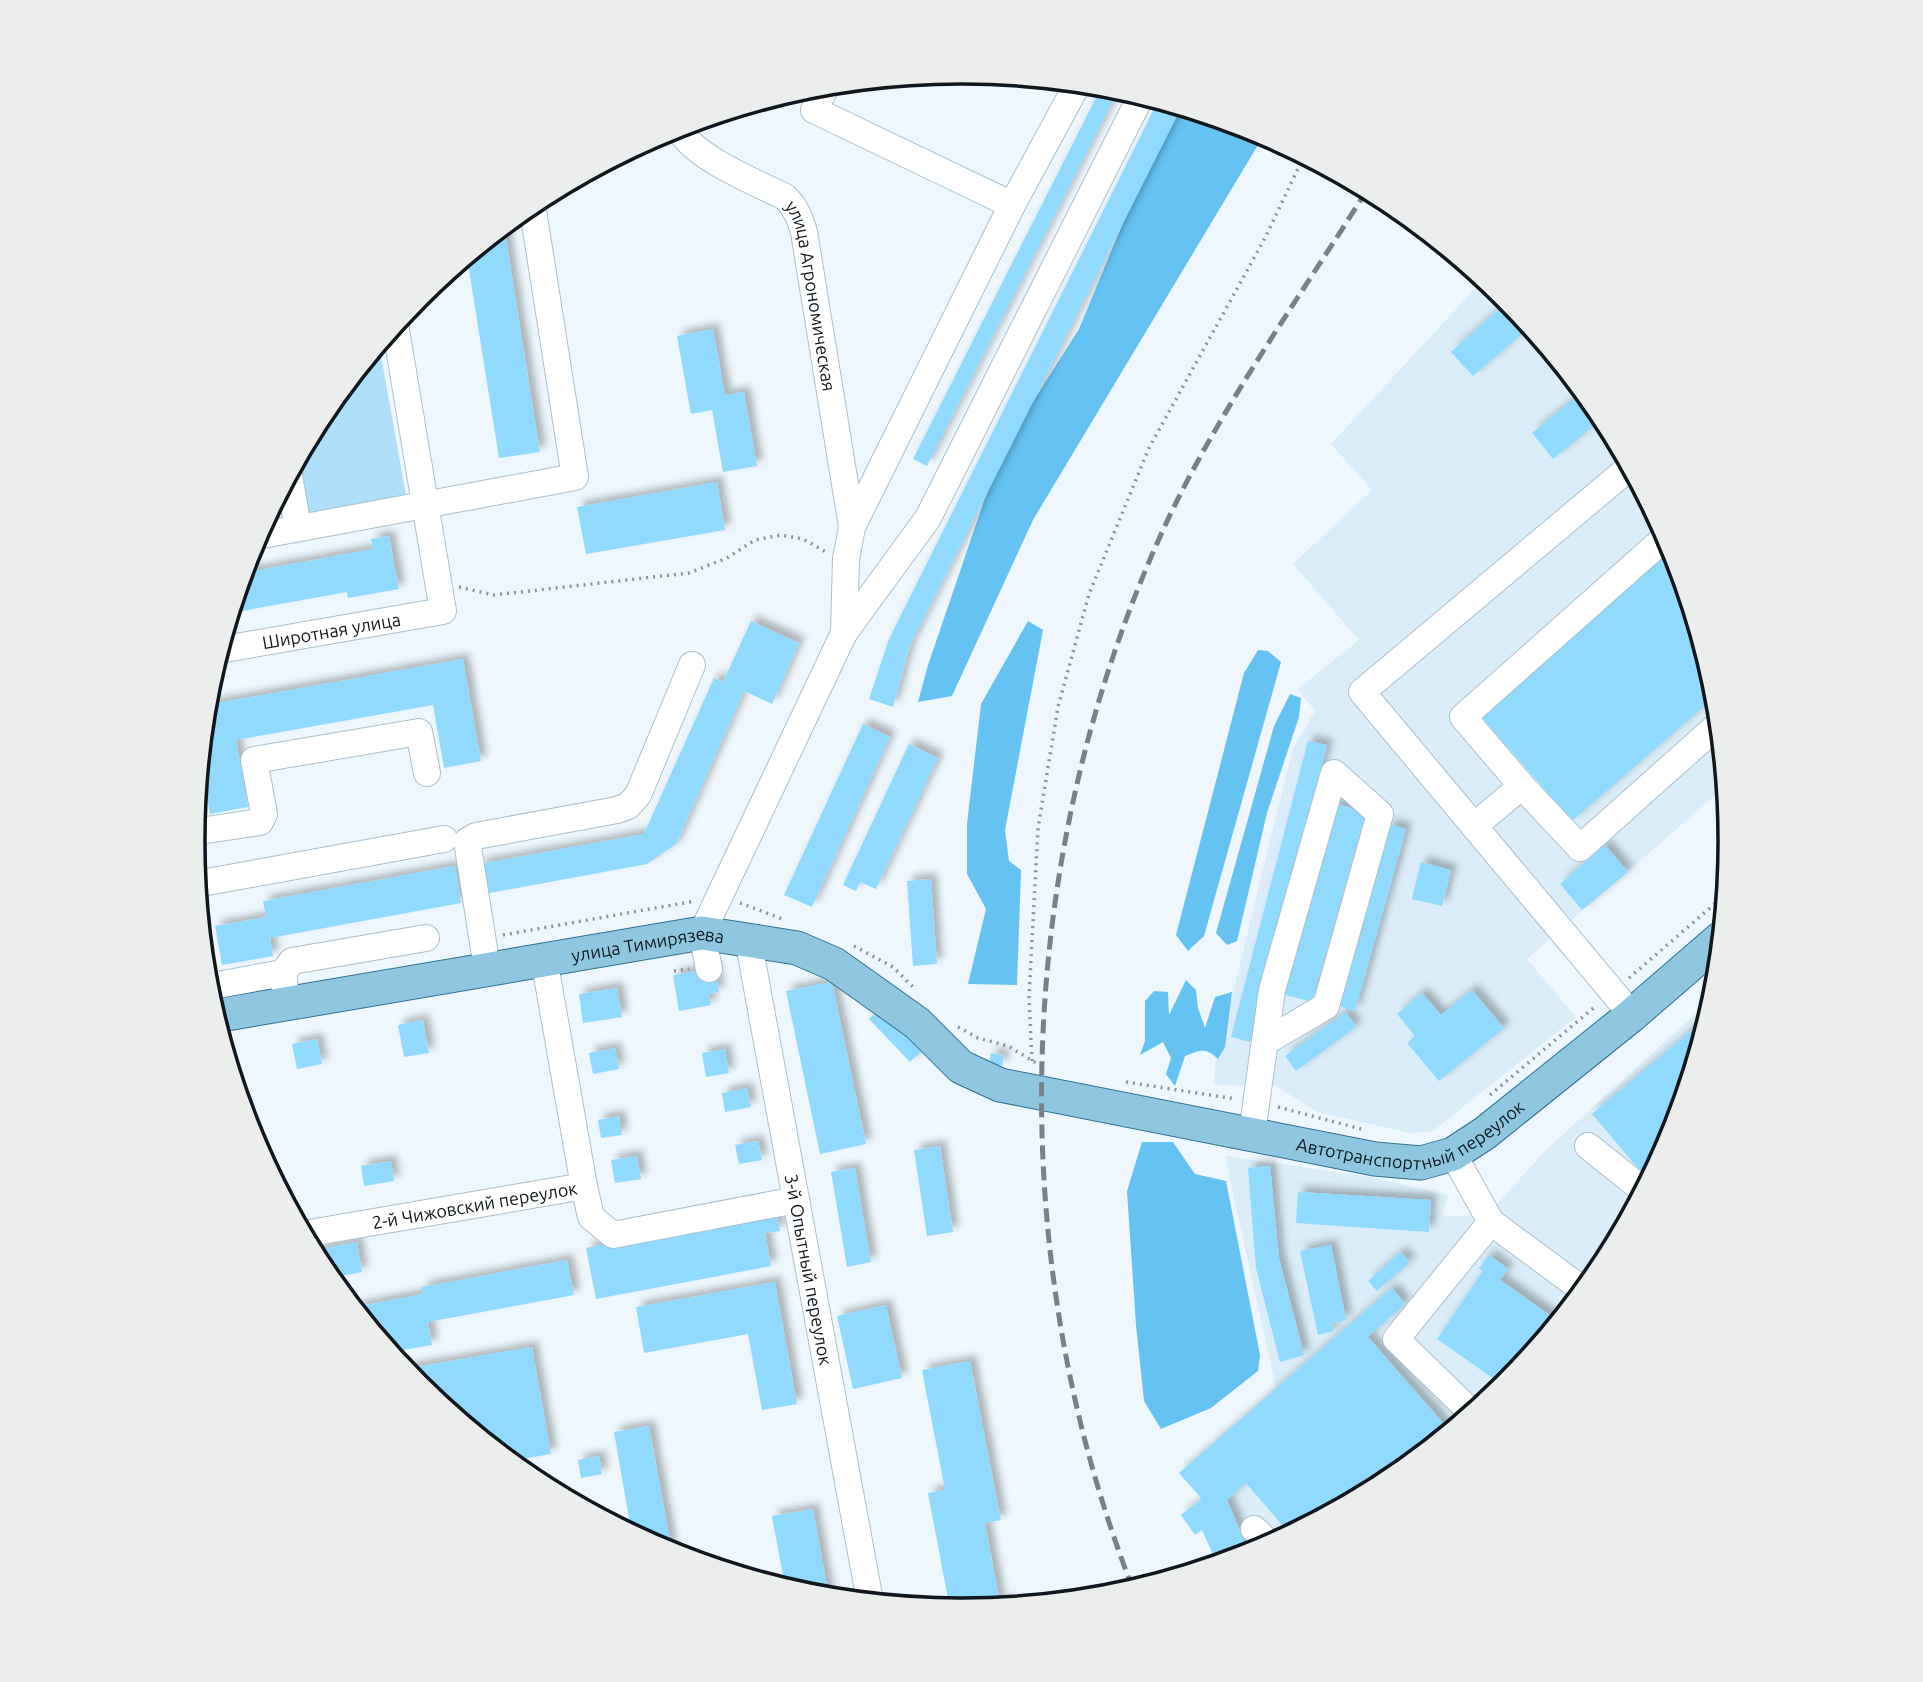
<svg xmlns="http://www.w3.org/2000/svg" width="1923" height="1682" font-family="Ubuntu,sans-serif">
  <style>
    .built { fill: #daedf8 }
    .green { fill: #aedef8 }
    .forest { fill: #64c3f2 }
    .building { fill: #90d9ff; filter: url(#shadow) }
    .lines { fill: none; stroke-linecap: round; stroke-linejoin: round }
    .minor-casing { stroke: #a9c0ce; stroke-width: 28 }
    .major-casing { stroke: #32718f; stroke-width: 35 }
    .path { stroke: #8b949a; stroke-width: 3.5; stroke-dasharray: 2 5; stroke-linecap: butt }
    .minor { stroke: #fff; stroke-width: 26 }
    .major { stroke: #8fc7e1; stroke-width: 33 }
    .rail { stroke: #788187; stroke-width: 5; stroke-dasharray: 14 7; stroke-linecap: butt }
    .labels { text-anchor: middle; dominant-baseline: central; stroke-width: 5; stroke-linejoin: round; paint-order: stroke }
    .street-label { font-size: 18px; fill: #10181d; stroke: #fff }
    .rim { fill: none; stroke: #10181d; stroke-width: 3.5 }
  </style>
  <defs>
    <filter id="shadow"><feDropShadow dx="6" dy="-6" stdDeviation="3.5" flood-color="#0004"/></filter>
  </defs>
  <rect width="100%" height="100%" fill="#edf7fd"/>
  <path class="built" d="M1484 279 1506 297 1601 414 1672 547 1716 691 1725 787 1527 959 1576 1017 1433 1131 1410 1133 1317 1112 1276 1086 1214 1085 1215 1065 1293 748 1315 711 1298 689 1359 640 1293 564 1372 490 1331 444Z
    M1714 997 1672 1136 1601 1269 1505 1385 1389 1481 1256 1552 1217 1563 1202 1530 1195 1535 1181 1515 1202 1499 1179 1473 1276 1388 1225 1156 1375 1178 1448 1195 1442 1216 1487 1215 1547 1149Z"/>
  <path class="green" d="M379 344 406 496 309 513 299 457 322 413Z"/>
  <path class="forest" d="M1172 105 1264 135 1033 520 952 696 918 702 928 665 984 501 1008 441 1079 329Z
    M1028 621 1043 630 1005 830 1009 861 1021 870 1017 985 968 984 986 909 967 874V824L981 704Z
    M1258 650 1268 651 1281 662 1204 936 1188 951 1176 935 1244 673Z
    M1290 694 1301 698 1299 717 1267 813 1237 941 1227 945 1216 933 1274 726Z
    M1186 980 1196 990 1198 1008 1205 1028 1215 997 1232 992 1225 1047 1218 1059C1206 1047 1200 1050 1185 1056L1175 1086 1166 1074 1171 1058 1163 1042 1140 1055 1145 1041V1001L1154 991 1168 992 1169 1015Z
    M1142 1142H1173L1195 1174 1226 1181 1260 1355 1258 1371 1211 1408 1161 1429 1144 1401 1136 1325 1127 1191Z"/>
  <path class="building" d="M1102 86 1119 89 927 466 913 459Z
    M1158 101 1181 108 910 646 893 707 869 699 889 639Z
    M504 226 540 452 499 458 467 257Z
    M1507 302 1529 328 1473 376 1451 352Z
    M713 329 725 395 744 392 757 466 723 472 712 410 691 414 677 336Z
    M1579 395 1600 421 1553 459 1532 433Z
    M717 482 725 530 586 554 577 507Z
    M389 536 399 589 348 598 347 592 231 613 243 573 373 549 371 539Z
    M1668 548 1675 557 1716 696 1572 821 1478 713Z
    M751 621 799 643 772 704 744 691 676 844 647 864 484 894 479 864 644 834 714 678 723 682Z
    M463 659 481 761 444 768 433 705 236 740 248 807 210 814 200 758 206 705Z
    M863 724 890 737 812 907 784 895Z
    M1308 741 1327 745 1250 1042 1231 1037Z
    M909 744 938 758 876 889 860 882 856 891 843 885Z
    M1333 803 1366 812 1312 1002 1279 993Z
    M1389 824 1406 829 1355 1011 1338 1006Z
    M1605 845 1628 872 1582 910 1560 884Z
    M1421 862 1451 870 1442 906 1412 899Z
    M455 866 461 903 270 938 273 956 222 965 215 926 266 917 263 901Z
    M931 879 937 964 913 966 907 881Z
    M715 968 719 992 709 994 711 1005 679 1011 673 975Z
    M832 982 866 1144 820 1154 786 991Z
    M617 988 622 1017 583 1023 579 994Z
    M1472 990 1504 1028 1439 1081 1407 1043 1415 1036 1397 1014 1422 993 1441 1015Z
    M880 1008 922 1051 910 1062 869 1019Z
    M1346 1012 1356 1027 1296 1071 1285 1056Z
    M1709 1016 1672 1136 1648 1180 1592 1114Z
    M423 1020 429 1053 404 1057 398 1025Z
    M317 1039 322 1064 297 1069 292 1044Z
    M615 1048 619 1069 593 1074 589 1053Z
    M725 1049 729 1073 706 1077 702 1053Z
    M991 1053 1004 1055 1002 1066 989 1064Z
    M747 1088 751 1107 725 1112 722 1093Z
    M619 1116 622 1135 601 1138 598 1120Z
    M758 1141 762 1160 739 1164 735 1145Z
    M940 1146 953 1232 927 1236 914 1150Z
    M637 1156 641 1179 615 1183 611 1160Z
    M391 1161 394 1181 364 1186 361 1166Z
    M1270 1166 1279 1258 1304 1355 1280 1362 1256 1268 1248 1168Z
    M855 1168 871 1262 847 1267 831 1172Z
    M1298 1192 1431 1200 1429 1232 1296 1223Z
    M776 1213 780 1231 765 1233 771 1266 596 1299 586 1248Z
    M357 1242 362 1272 330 1278 312 1251Z
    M1331 1245 1346 1320 1332 1324 1334 1331 1318 1335 1300 1251Z
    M1401 1252 1410 1262 1377 1291 1368 1281Z
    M1489 1255 1508 1269 1500 1280 1558 1321 1504 1386 1437 1339 1483 1271 1479 1268Z
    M567 1260 574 1295 428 1322 432 1345 391 1352 354 1307 423 1294 422 1287Z
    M775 1282 797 1404 762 1410 748 1334 644 1353 636 1307Z
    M1392 1288 1405 1304 1368 1337 1450 1431 1389 1481 1290 1534 1246 1483 1227 1500 1250 1554 1217 1563 1202 1530 1195 1535 1181 1515 1202 1499 1179 1473Z
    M886 1305 902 1378 853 1389 837 1316Z
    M532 1347 551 1454 510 1461 417 1385 404 1369Z
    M970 1361 1001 1520 985 1523 1000 1603 1011 1601 1012 1605 961 1610 950 1609 928 1493 945 1490 922 1370Z
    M649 1426 666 1518 672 1553 631 1533 630 1524 614 1432Z
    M599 1456 602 1474 581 1478 578 1460Z
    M813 1509 829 1597 811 1595 785 1587 772 1516Z"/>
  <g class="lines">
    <g class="minor-casing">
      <g id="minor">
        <path d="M827 85 814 110 1012 205"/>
        <path id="s1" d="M678 127C692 157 755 182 785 197 796 208 800 218 804 232L852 527"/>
        <path d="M1630 467 1362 692 1632 1015"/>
        <path d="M289 475 298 528"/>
        <path d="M257 536 575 477 532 204"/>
        <path d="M1667 536 1463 717 1522 786 1580 848 1719 724"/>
        <path d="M844 633 846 559 852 527 1012 205 1078 83"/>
        <path id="s2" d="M219 650 443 611 395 324"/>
        <path d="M1474 826 1522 786"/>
        <path d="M193 832 260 822 264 814 254 760 419 732 427 773"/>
        <path d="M196 884 444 839"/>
        <path id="s3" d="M748 939 870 1601"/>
        <path d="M487 968 467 841 476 836 617 810 628 806 638 795 692 665"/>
        <path d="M709 969 702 933 844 633 928 518 1141 96"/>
        <path d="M283 973 292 961 426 938"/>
        <path d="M207 987 283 973 285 988"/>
        <path d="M1252 1133 1272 990 1334 773 1380 814 1326 1006 1265 1042"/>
        <path d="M1588 1146 1643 1190"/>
        <path d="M1453 1154 1491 1222 1583 1290"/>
        <path d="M584 1186 591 1217 613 1235 796 1200"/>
        <path id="s4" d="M304 1234 584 1186 544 959"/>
        <path d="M1472 1413 1396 1339 1491 1222"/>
        <path d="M1254 1529 1270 1544"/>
      </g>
    </g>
    <g class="major-casing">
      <g id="major">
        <path id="s5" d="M215 1016 702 933 797 948 834 964 917 1023 961 1067 1000 1085 1375 1159 1421 1163 1453 1154 1485 1133 1632 1015 1721 938"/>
      </g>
    </g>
    <path class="path" d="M459 587 494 595 689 573 727 558 755 540 781 535 803 539 828 553
      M740 903 785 920
      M503 935 695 901
      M854 946 893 967 916 990
      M674 971 689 969
      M1629 978 1725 895
      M958 1027 978 1038 1008 1046 1043 1067
      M1032 1061 1029 997 1038 828 1058 707 1089 594 1149 448 1265 238 1304 156
      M1126 1082 1236 1099
      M1490 1095 1597 1005
      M1278 1107 1365 1130"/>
    <use href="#minor" class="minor"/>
    <use href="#major" class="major"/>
    <path class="rail" d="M1133 1589C999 1247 1013 847 1170 515 1224 403 1301 295 1367 190"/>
  </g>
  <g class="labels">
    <g class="street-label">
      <text stroke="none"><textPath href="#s1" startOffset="234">улица Агрономическая</textPath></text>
      <text stroke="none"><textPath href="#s2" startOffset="114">Широтная улица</textPath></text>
      <text stroke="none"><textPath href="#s5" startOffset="439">улица Тимирязева</textPath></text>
      <text stroke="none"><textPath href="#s5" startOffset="1262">Автотранспортный переулок</textPath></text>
      <text stroke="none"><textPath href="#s4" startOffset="173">2-й Чижовский переулок</textPath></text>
      <text stroke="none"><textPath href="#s3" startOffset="336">3-й Опытный переулок</textPath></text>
    </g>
  </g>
  <path d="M0 0H1923V1682H0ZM961 84H962A756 756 0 0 1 1718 840V842A756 756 0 0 1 962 1598H961A756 756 0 0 1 205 842V840A756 756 0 0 1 961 84Z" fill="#eceded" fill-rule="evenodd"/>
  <path class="rim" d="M961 84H962A756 756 0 0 1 1718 840V842A756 756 0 0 1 962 1598H961A756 756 0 0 1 205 842V840A756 756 0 0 1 961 84Z"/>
</svg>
